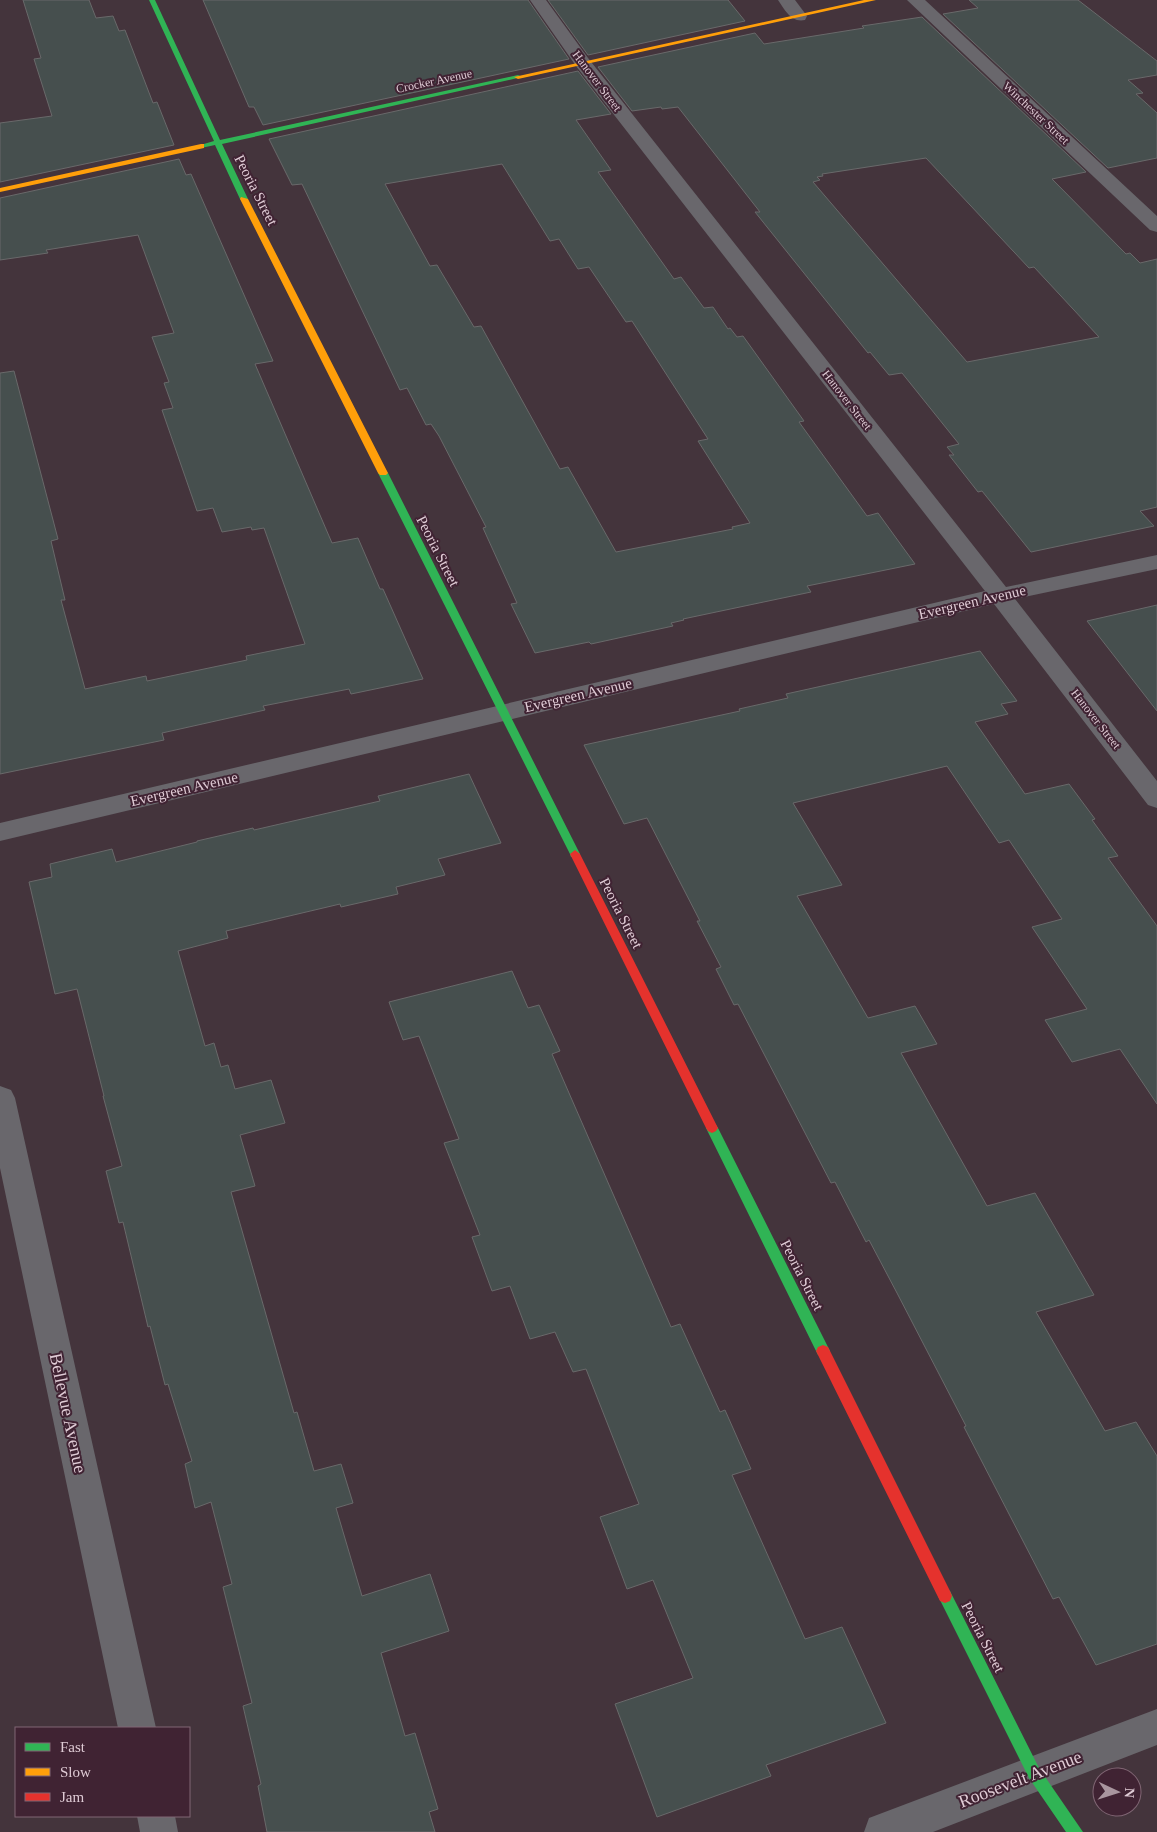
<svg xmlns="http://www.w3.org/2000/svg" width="1157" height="1832" font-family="'Times New Roman',serif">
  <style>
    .building { fill: #464f4e; stroke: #69696a; fill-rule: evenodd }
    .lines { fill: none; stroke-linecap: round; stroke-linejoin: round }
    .lane { fill: #69676c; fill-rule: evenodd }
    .street { fill: #69676c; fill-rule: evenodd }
    .fast { fill: #30b455; fill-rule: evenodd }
    .slow { fill: #ff9f0a; fill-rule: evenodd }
    .jam { fill: #e5322d; fill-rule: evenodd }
    .labels { text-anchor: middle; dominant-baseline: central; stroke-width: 4; stroke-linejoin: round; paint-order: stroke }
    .far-street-label { font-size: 12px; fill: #dfcbd5; stroke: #402333 }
    .street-label { font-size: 15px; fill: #dfcbd5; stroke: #402333 }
    .near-street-label { font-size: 18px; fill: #dfcbd5; stroke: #402333 }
  </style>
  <rect width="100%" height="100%" fill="#44343c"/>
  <path class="building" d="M23 0H89L96 18 113 16 119 31 125 30 153 103 157 102 174 145 0 182V123L52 116 34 59 41 58Z
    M203 0H528L569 59 263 125 254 107H249Z
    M548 0H728L745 21 588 55Z
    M969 0H1078L1157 61V75L1128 80 1143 93 1136 94 1157 113V158L1108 168 943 14 978 8Z
    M922 17 1086 172 1052 179 1126 254 1130 253 1140 263 1157 259V507L1140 511 1154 526 1031 552 982 491 978 492 949 455H954L947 447 959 444 902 373 889 375 870 352 868 353 755 212H760L678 107 662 109 661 107 632 111 598 67 755 33 764 44 864 28 862 26ZM926 158 1029 268 1034 267 1099 337 967 362 813 182 820 180 817 177 823 176 822 174Z
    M578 71 611 114 576 120 611 170 598 172 674 279 681 277 704 308 713 307 728 329 730 328 737 337 743 336 804 421 799 422 867 516 878 513 915 564 807 586 811 592 683 619 684 620 671 623 673 626 591 644 589 642 535 653 511 604 517 603 483 528 486 527 439 436 431 424 426 425 407 388 400 390 302 184 292 185 269 139ZM502 164 550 241 559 239 578 269 589 267 626 322 632 321 708 439 698 441 750 523 732 527 733 529 616 552 568 467 560 469 481 326 474 327 437 265 430 266 385 184Z
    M179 159 186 175 191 174 273 361 255 364 332 543 358 538 380 589H383L423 679 351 694 349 689 263 706 265 710 162 733 164 740 0 774V373L14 371 58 539 51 541 65 600H61L85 689 146 676 147 681 247 660 246 656 305 644 264 528 252 530 251 527 222 532 213 508 197 511 162 410 173 408 164 383 169 382 152 337 174 333 138 235 46 250 48 253 0 260V198Z
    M1157 605V711L1087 621Z
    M980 651 1017 701 1001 704 1008 714 975 722 1025 794 1069 784 1095 819 1092 820 1118 856 1108 858 1157 926V1104L1120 1049 1072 1062 1045 1020 1087 1009 1032 927 1062 919 1009 840 999 843 947 766 793 803 842 885 797 896 868 1018 915 1006 937 1044 901 1053 987 1206 1035 1193 1094 1295 1036 1312 1105 1431 1136 1422 1157 1456V1644L1096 1665 1059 1597 1053 1599 964 1427 966 1426 897 1293 869 1240 866 1242 835 1182 831 1183 738 1004 734 1005 716 969 721 967 697 921H700L647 818 624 824 584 745 740 711 739 709 788 698 786 694Z
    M469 774 501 843 438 859 445 875 396 887 398 894 341 907 340 904 226 931 228 938 178 951 205 1046 214 1043 221 1067 228 1065 235 1089 271 1080 285 1123 240 1135 255 1186 231 1192 294 1413 297 1412 314 1471 341 1464 353 1503 336 1508 362 1596 430 1574 449 1631 381 1653 405 1736 415 1733 438 1809 429 1812 435 1832H267L258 1786 261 1784 243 1706 252 1703 223 1587 232 1584 211 1502 195 1508 185 1464 192 1461 168 1384 165 1385 150 1326 148 1327 123 1222 119 1223 106 1171 122 1166 103 1096H104L77 989 55 994 29 882 52 877 50 864 112 849 116 862 197 842V841L253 828 254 830 380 801 378 796Z
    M512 971 528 1008 539 1005 560 1051 552 1054 671 1327 680 1324 720 1412 725 1410 751 1469 732 1475 805 1639 842 1627 886 1723 766 1765 771 1776 657 1817 615 1704 693 1678 653 1580 627 1589 600 1517 639 1504 586 1369 573 1372 555 1332 530 1339 510 1286 492 1291 472 1237 480 1235 444 1143 459 1139 419 1036 403 1040 389 1002Z"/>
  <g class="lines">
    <path class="lane" d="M778 0H795L807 16 805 20C791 23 785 10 778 0Z"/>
    <path class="street" d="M530 0H546L588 58 1006 587 1157 555V569L1015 599 1157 781V808L1148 805 994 604 0 841V823L985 591 576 66Z
      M907 0H925L1157 216V232L1150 230Z
      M0 1086 11 1090 15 1098 156 1728H118L0 1168Z
      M1157 1709V1745L933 1832H864L869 1818Z
      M137 1816H175L178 1832H140Z"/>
    <path class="fast" d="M149 0H155L220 140 518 75 522 77 222 144 248 199 244 201 240 199 215 145 201 148 197 146 214 141Z
      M383 470 388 473 580 854 579 857H571L570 854 378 473Z
      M712 1123 716 1125 718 1128 828 1347 830 1351 828 1355 823 1357 818 1355 706 1128 708 1125Z
      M945 1589 950 1591 1039 1768 1083 1832H1066L1029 1778 938 1596 940 1591Z"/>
    <path class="slow" d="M864 0H876L518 79 514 77Z
      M201 144H204V148L0 192V188Z
      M241 197 248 199 388 473 386 475H380L378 473 240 199Z"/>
    <path class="jam" d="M575 850 580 854 718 1128 716 1131 712 1133 708 1131 706 1128 570 854Z
      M823 1345 828 1347 950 1591 952 1596 950 1601 945 1603 940 1601 816 1351 818 1347Z"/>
  </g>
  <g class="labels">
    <g class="far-street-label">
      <text transform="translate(434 81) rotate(-12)">Crocker Avenue</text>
      <text transform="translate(597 81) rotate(53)">Hanover Street</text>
      <text transform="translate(1036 113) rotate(43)">Winchester Street</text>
      <text transform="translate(847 400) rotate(52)">Hanover Street</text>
      <text transform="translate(1096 719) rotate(52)">Hanover Street</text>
    </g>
    <g class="street-label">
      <text transform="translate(256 190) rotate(63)">Peoria Street</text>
      <text transform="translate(438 551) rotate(63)">Peoria Street</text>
      <text transform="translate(972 602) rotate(-13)">Evergreen Avenue</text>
      <text transform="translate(578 695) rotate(-13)">Evergreen Avenue</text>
      <text transform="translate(184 789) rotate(-13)">Evergreen Avenue</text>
      <text transform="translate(621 913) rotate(63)">Peoria Street</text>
      <text transform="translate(802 1275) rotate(63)">Peoria Street</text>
      <text transform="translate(983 1637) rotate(63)">Peoria Street</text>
    </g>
    <g class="near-street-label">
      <text transform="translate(68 1413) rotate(78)">Bellevue Avenue</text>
      <text transform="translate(1020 1779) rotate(-21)">Roosevelt Avenue</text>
    </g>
  </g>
  <rect x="15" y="1727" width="175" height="90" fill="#402333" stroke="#806674"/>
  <rect x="25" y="1743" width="25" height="8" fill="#30b455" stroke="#806674"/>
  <text x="60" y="1752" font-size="15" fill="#dfcbd5">Fast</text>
  <rect x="25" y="1768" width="25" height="8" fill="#ff9f0a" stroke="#806674"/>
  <text x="60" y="1777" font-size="15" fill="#dfcbd5">Slow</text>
  <rect x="25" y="1793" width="25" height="8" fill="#e5322d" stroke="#806674"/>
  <text x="60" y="1802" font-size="15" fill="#dfcbd5">Jam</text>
  <g transform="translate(1117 1792) rotate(94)"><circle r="24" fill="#402333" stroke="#806674"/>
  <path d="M0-4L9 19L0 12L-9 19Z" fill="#a9969f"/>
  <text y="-8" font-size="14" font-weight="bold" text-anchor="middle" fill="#dfcbd5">N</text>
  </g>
</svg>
